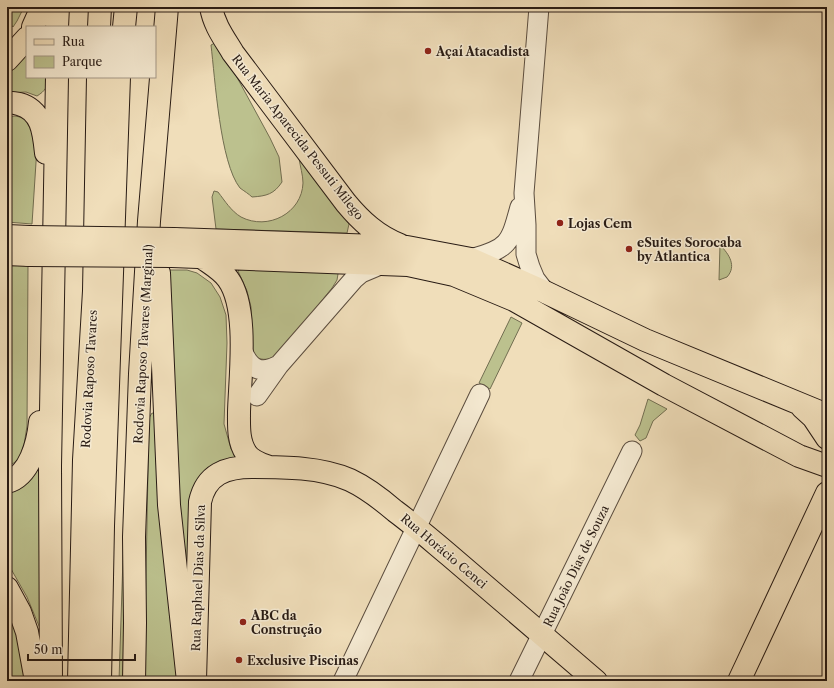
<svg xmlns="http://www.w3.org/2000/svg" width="834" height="688" font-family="'Libre Caslon Text',serif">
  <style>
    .green { fill: #bcc18e; stroke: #726e51 }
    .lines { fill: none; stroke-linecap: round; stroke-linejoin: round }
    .minor-casing { stroke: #5a4c3e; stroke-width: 21 }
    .major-casing { stroke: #281b14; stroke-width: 24 }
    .highway-casing { stroke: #281b14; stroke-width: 24 }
    .minor { stroke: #f5ead2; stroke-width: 19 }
    .major { stroke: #f0deba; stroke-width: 22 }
    .highway { stroke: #f0deba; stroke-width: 22 }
    .major-bridge-casing { stroke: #281b14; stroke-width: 24; stroke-linecap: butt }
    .major-bridge { stroke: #f0deba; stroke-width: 22 }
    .poi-dot { fill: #8f2418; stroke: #f5ead2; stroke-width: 1.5 }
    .labels { text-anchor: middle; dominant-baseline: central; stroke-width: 3; stroke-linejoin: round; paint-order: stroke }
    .poi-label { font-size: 12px; font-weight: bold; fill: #281b14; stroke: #f5ead2; text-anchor: start }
    .street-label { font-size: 12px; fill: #281b14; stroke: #f5ead2 }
  </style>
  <rect width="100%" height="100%" fill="#f0deba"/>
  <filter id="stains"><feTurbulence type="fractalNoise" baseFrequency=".005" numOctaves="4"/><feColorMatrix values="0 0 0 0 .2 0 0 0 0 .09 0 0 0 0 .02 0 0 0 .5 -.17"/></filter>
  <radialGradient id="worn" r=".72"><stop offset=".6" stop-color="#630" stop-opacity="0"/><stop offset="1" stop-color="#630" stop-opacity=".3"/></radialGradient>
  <path class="green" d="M11 7H24L17 21 13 27 8 21Z
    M215 43 233 70 270 138 279 157 282 182C274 194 267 196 252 197 249 194 244 191 240 188 220 163 215 78 211 45Z
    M27 53V77H48C48 87 45 91 37 96L26 92 7 93V72Z
    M15 116 25 118 30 126 37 147 32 224 7 222V117Z
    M299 158 349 224 347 233 216 229 212 197 214 191 218 192C225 201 231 211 241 217 268 231 302 213 303 183 303 175 300 166 299 158Z
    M720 245C729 254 737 266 727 277L719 280Z
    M28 265 27 426 24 445 19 459 7 468V266Z
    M241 268 335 272 338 274 337 280 332 288 281 351C272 359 268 361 256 358L251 351V307L247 291 238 271Z
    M167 270H187L197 273 211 283 220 297 226 315 227 343 224 424 231 449 239 458 215 466 188 577 183 581Z
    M511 317 522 323 490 389 479 383Z
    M133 394 127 681H119L126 465Z
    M648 399 667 409 653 421 646 438 640 441 635 435 640 425Z
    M152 413 156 414 181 681H144L149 418Z
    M39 470 44 638 27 597 7 562V490L35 471Z
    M7 613C17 622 25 666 29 681H7Z"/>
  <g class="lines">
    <g class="minor-casing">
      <path id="minor" d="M539 7 524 193 526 225V254L530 267 535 279 545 292
        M471 259C509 248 510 244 520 207
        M242 350C250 369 260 375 279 365L354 279 361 273 380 265
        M257 396 279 365
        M343 681 480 394
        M519 681 632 451"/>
    </g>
    <g class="major-casing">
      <path id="major" d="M211 7C214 25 224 38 233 53L346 203C361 221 377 236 400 245
        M7 236 29 237
        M174 239 407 247 471 259 545 292 645 340 827 415
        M7 254 29 255
        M172 256 408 265 454 275 514 300 664 385 799 456 827 466
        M200 256C209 263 221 269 228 279 249 308 240 376 239 412 239 426 238 441 246 453 251 461 261 464 269 467
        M802 407 813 417 827 438
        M195 680 200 502C206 474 226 467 252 467 284 467 321 467 350 480 367 488 381 499 395 511 414 525 431 540 449 555 498 597 547 639 596 681
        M739 681 827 493"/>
    </g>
    <g class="highway-casing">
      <path id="highway" d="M33 27 42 7
        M57 27 58 7
        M99 27 100 7
        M124 27 126 7
        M7 60 27 38
        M7 103C11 102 15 103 19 104 42 110 44 133 46 153
        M159 273 169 505 188 681
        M7 482C30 476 38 442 40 422
        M7 588 20 612 27 632 36 681
        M51 681 50 466 57 77
        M79 681 84 460 94 291 98 77
        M100 681 103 526 119 77
        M134 681 135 623 134 537 140 374 149 221 167 7"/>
    </g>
    <use href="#minor" class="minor"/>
    <use href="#major" class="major"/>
    <use href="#highway" class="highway"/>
    <g class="major-bridge-casing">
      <path id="major-bridge" d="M29 237 174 239
        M29 255 172 256"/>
    </g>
    <use href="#major-bridge" class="major-bridge"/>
  </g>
  <g class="poi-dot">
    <circle cx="428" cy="51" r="4"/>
    <circle cx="560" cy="223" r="4"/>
    <circle cx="629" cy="249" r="4"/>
    <circle cx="243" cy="622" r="4"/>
    <circle cx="239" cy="660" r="4"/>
  </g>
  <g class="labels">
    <g class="poi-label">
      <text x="436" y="51">Açaí Atacadista</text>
      <text x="568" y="223">Lojas Cem</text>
      <text x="637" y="242">eSuites Sorocaba<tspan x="637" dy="14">by Atlantica</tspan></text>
      <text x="251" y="615">ABC da<tspan x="251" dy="14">Construção</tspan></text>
      <text x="247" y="660">Exclusive Piscinas</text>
    </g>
    <g class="street-label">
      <text transform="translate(298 137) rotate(52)">Rua Maria Aparecida Pessuti Milego</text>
      <text transform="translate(143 344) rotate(-87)">Rodovia Raposo Tavares (Marginal)</text>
      <text transform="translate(89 379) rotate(-87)">Rodovia Raposo Tavares</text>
      <text transform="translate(444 551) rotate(40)">Rua Horácio Cenci</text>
      <text transform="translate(576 566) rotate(-64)">Rua João Dias de Souza</text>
      <text transform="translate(198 578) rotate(-88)">Rua Raphael Dias da Silva</text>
    </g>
  </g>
  <rect width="834" height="688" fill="none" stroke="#f0deba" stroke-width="24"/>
  <rect x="8" y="8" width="818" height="672" fill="none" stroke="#281b14" stroke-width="2"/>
  <rect x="12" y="12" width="810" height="664" fill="none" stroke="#281b14"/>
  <rect x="26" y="26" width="130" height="52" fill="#f5ead2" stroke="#a39786"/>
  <rect x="34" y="39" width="20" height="6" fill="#f0deba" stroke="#a39786"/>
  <text x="62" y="46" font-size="12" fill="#281b14">Rua</text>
  <rect x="34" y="56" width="20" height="12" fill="#bcc18e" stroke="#a39786"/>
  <text x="62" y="66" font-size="12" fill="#281b14">Parque</text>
  <path d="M28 654v6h107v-6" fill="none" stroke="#281b14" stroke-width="2"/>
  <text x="34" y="654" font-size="12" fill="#281b14" stroke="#f5ead2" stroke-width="3" paint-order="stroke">50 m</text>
  <rect width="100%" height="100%" filter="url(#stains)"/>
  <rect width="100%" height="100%" fill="url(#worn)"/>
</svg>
